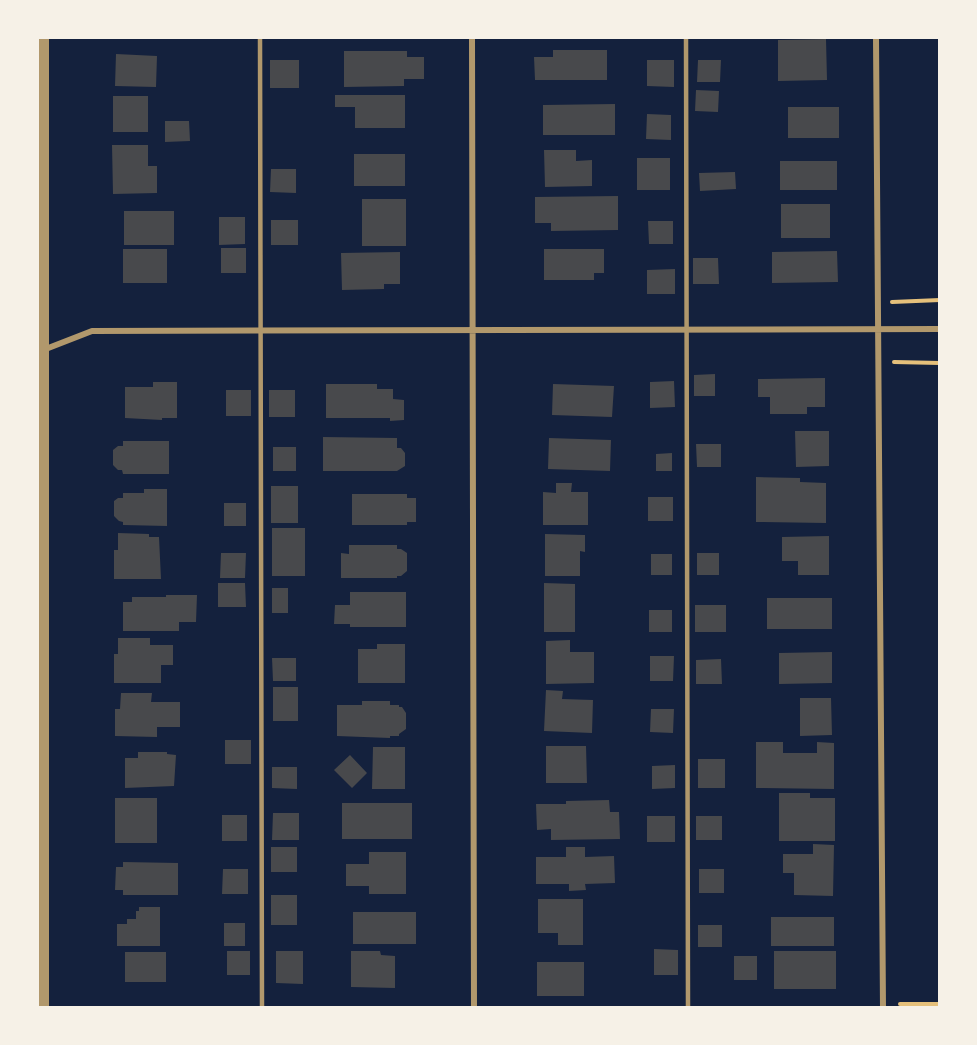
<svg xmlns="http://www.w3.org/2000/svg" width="977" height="1045" font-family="Inter,sans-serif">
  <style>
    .building { fill: #48494c }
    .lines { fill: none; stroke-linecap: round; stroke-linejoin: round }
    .path { stroke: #e5c07b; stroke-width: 4 }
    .service { stroke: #b1986c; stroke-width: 4.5 }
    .minor { stroke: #b1986c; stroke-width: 6 }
    .tertiary { stroke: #b1986c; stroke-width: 10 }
  </style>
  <rect width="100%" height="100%" fill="#14213d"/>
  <path class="building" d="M826 39 827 80 778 81V40Z
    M553 50H607V80H535L534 57H553Z
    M344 51H407V57H424V79H404V86L344 87Z
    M116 54 157 56 156 87 115 86Z
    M270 60H299V88H270Z
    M647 60H674V87L647 86Z
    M698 60H721L720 82H697Z
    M696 90 719 91 718 112 695 111Z
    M335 95H405V128H355V107H335Z
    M113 96H148V132H113Z
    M615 104V135H543V105Z
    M788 107H839V138H788Z
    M647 114 671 115V140L646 139Z
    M165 121H189L190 141 165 142Z
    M112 145H148V166H157V193L113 194Z
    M544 150H576V161L592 160V186L545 187Z
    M354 154H405V186H354Z
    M637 158H670V190H637Z
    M780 161H837V190H780Z
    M271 169H296V193L270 192Z
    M735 172 736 189 700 191 699 173Z
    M618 196V230L551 231V223H535V197Z
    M362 199H406V246H362Z
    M781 204H830V238H781Z
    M124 211H174V245H124Z
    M219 217H245V244L219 245Z
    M271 220H298V245H271Z
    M648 221H673V244H649Z
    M221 248H246V273H221Z
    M123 249H167V283H123Z
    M544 249H604V273H594V280H544Z
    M837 251 838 282 772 283V252Z
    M400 252V284H384V289L342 290 341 253Z
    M693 258H718L719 284H693Z
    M675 269V294H647V270Z
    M715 374V396H694V375Z
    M825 378V407H807V414H770V397H758V379Z
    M674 381 675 407 650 408V382Z
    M153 382H177V418H162V420L125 418V387H153Z
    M326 384H377V389H393V399L404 400V420L390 421V418H326Z
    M553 384 614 386 612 417 552 415Z
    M226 390H251V416H226Z
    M269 390H295V417H269Z
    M795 431H829V466L796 467Z
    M323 437 397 438V448H401L405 453V466L397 471H323Z
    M549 438 611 440 610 471 548 469Z
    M123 441H169V474H123L122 470H118L113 465V450L118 446H123Z
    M696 444H721V467H697Z
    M273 447H296V471H273Z
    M672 453V471H656V454Z
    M756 477 800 478V482L826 483V523L756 522Z
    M556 483H572L571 492H588V525H543V492L556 493Z
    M271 486H298V523H271Z
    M144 489H167V526L123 525V522L119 521 114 516V501L118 498H123V493H144Z
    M352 494H407V498H416V522H407V525H352Z
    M648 497H673V521H648Z
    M224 503H246V526H224Z
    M272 528H305V576H272Z
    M118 533 149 534V537H159L161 579H114V550H118Z
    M545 534 585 535V552L580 551V576H545Z
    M829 536V575H798V561H782V537Z
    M349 545H397V549H401L407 553V571L401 576H397V578H341V553L349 554Z
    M221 553H246L245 578H220Z
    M697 553H719V575H697Z
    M651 554H672V575H651Z
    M218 583H245L246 607H218Z
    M544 583 575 584V632H544Z
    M272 588H288V613H272Z
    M350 592H406V627H350V624H334L335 605H350Z
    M166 595H197L196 622H179V631H123V602H132V597H166Z
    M767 598H832V629H767Z
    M695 605H726V632H695Z
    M649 610H672V632H649Z
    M118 638H150V645H173V665H161V683H114V654H118Z
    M570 640V652H594V683L546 684V641Z
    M377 644H405V683H358V649H377Z
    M832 652V683L779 684V653Z
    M650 656H674L673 681H650Z
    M272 658H296V681H273Z
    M721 659 722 684H696V660Z
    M273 687H298V721H273Z
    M546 690 563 691 562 699 593 700 592 733 544 731Z
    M121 693H152L151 702H180V727H157V737L115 736V709H120Z
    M800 698H831L832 735 800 736Z
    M362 701H390V705H399V707H402L406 713V729L399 734V736H390V738L337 736V705H362Z
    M651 709H674L673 733 650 732Z
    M225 740H251V764H225Z
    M756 742H783V753H817V742L834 743V789L756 788Z
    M546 746H586L587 783H546Z
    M373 747H405V789H372Z
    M138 752H167V754L176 755 174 786 125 788V758H138Z
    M350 755 367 773 352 788 334 770Z
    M698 759H725V788H698Z
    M675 765V788L652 789V766Z
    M272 767H297V789L272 788Z
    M779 793H810V798H835V841H779Z
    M115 798H157V843H115Z
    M609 800 610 812H619L620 839 551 840V829L537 830 536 804H566V801Z
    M342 803H412V839H342Z
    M273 813H299V840H272Z
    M222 815H247V841H222Z
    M647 816H675V842H647Z
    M696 816H722V840H696Z
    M813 844 834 845 833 896 794 895V873H783V854H813Z
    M271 847H297V872H271Z
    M566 847H585V857L614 856 615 883 585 884 586 890 569 891V884H536V857H566Z
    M369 852H406V894H369V886H346V864H369Z
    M123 862 178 863V895H123V890H115L116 867H123Z
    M223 869H248V894H222Z
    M699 869H724V893H699Z
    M271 895H297V925H271Z
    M538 899H583V945H558V933H538Z
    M139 907H160V946H117V924H127V919H136V911H139Z
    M353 912H416V944H353Z
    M771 917H834V946H771Z
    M224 923H245V946H224Z
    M698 925H722V947H698Z
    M654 949 678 950V975H654Z
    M227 951H250V975H227Z
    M276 951H303V984L276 983Z
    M351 951H380L381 955 395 956V988L351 987Z
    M774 951H836V989H774Z
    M125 952H166V982H125Z
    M734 956H757V980H734Z
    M537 962H584V996H537Z"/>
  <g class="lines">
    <path class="path" d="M892 302 940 300
      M894 362 940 363
      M900 1004H940"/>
    <path class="service" d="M260 38 262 1008
      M686 38 688 1008"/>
    <path class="minor" d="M472 38 474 1008
      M876 38 883 1008
      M38 352 92 331 940 329"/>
    <path class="tertiary" d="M44 38V1008"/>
  </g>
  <rect width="977" height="1045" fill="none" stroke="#f6f1e7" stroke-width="78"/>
</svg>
